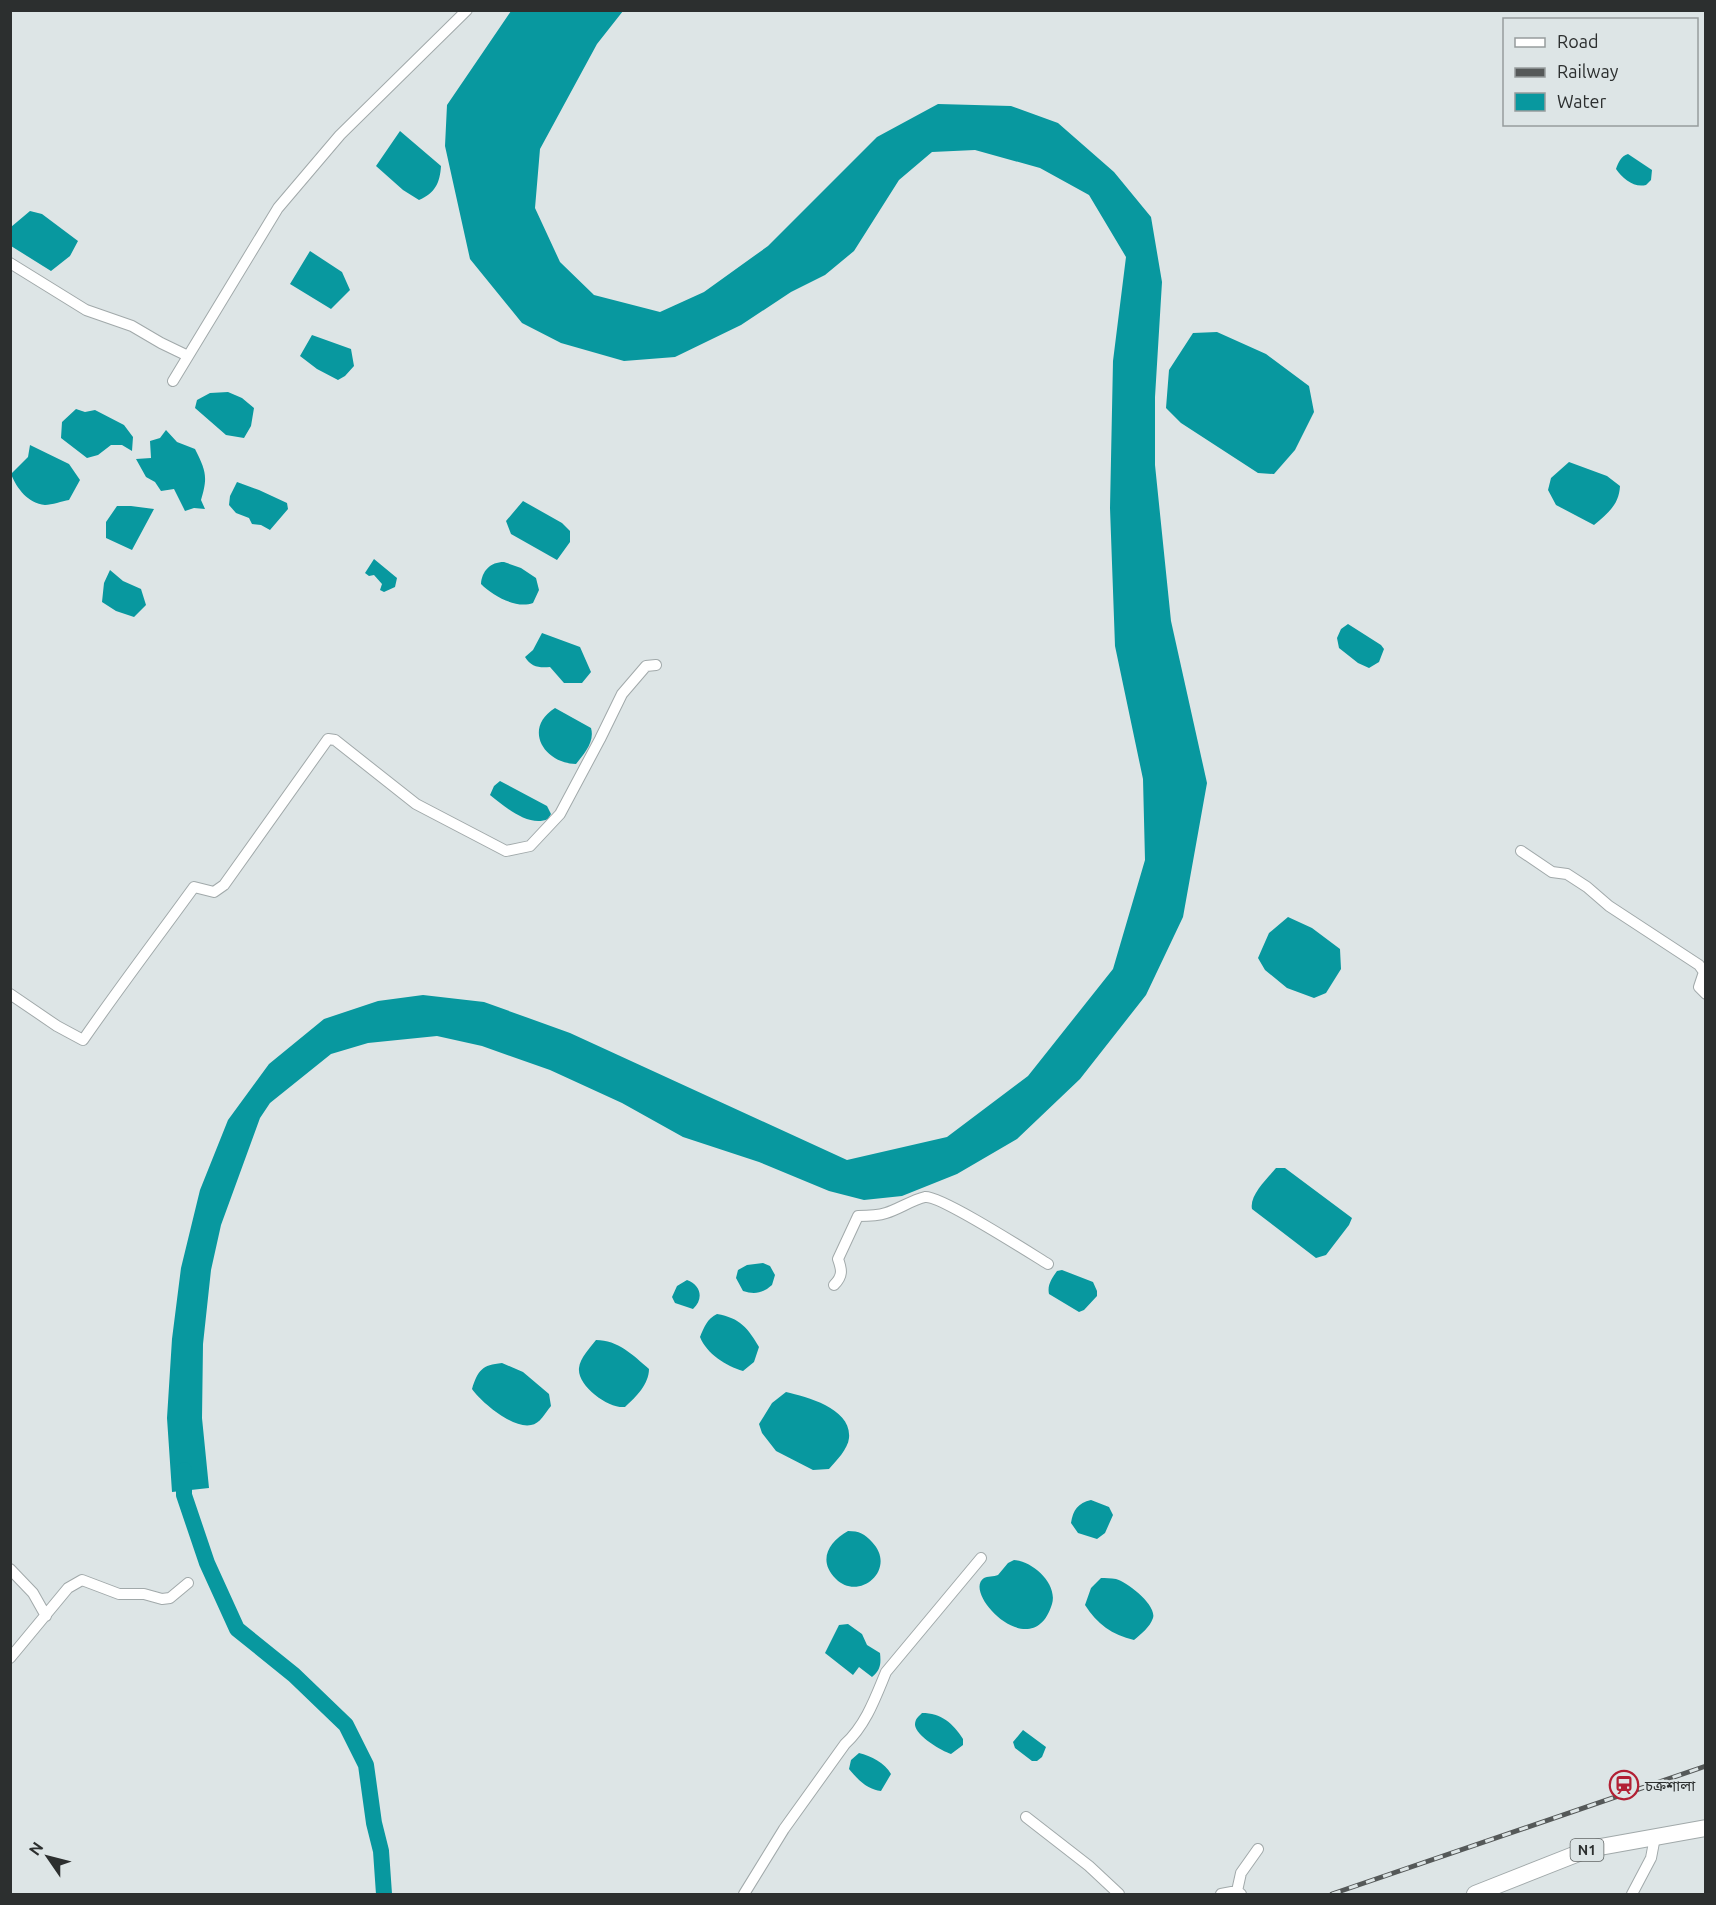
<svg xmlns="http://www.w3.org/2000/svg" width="1716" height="1905" font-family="Ubuntu,'Noto Sans Bengali',sans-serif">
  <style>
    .water { fill: #08989f }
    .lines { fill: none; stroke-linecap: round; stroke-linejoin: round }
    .river { stroke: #08989f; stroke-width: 16 }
    .minor-casing { stroke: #a1a9aa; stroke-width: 12 }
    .highway-casing { stroke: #a1a9aa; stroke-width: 18 }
    .minor { stroke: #fff; stroke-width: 10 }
    .highway { stroke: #fff; stroke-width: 16 }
    .rail-casing { stroke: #555959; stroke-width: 5 }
    .rail { stroke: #dde5e6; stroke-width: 3; stroke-dasharray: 9; stroke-linecap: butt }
    .labels { text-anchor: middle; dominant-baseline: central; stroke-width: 4.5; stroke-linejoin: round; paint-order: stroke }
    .shield { fill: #dde5e6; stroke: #616666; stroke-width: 1.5 }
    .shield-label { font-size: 14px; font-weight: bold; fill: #2c2f2f }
    .poi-label { font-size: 15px; fill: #2c2f2f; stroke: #dde5e6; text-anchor: start }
  </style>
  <rect width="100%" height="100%" fill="#dde5e6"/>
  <path class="water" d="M511 11H623L597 44 540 149 535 208 560 262 594 295 660 312 704 292 768 246 877 137 938 104 1011 106 1058 123 1114 172 1151 217 1162 282 1155 397V465L1171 621 1207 783 1183 917 1146 995 1080 1079 1017 1139 957 1174 902 1196 864 1200 829 1191 759 1162 683 1137 622 1103 550 1070 482 1046 437 1036 368 1043 331 1054 270 1103 260 1118 221 1225 211 1270 203 1344 202 1418 209 1488 172 1492 167 1418 172 1339 181 1268 200 1190 228 1120 269 1064 324 1019 378 1001 423 995 484 1002 570 1033 847 1160 947 1137 1028 1076 1113 969 1145 860 1143 779 1115 646 1110 508 1113 361 1126 257 1089 195 1040 168 975 150 932 152 899 180 854 251 825 275 791 292 741 325 675 357 624 361 561 343 522 323 470 259 445 146 447 105Z
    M400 131 441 166C440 183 435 193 419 200L403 190 376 166Z
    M1628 154 1652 170 1651 180 1646 185C1634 188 1623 179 1616 169 1618 163 1621 156 1628 154Z
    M30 211 42 214 78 241 70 256 51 271 11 246V227Z
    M310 251 342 272 350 290 331 309 290 284Z
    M1217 332 1266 354 1309 386 1314 412 1295 450 1274 474 1258 473 1181 423 1166 408 1169 370 1193 333Z
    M312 335 351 349 354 366 345 376 338 380 317 369 300 356Z
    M228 392 242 398 254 408 251 426 244 438 226 435 195 408 197 400 210 393Z
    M76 409 85 412 95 410 124 425 133 437 132 451 122 445H111L98 455 87 458 61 438 62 422Z
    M166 430 177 442 195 449C206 471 208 477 201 500L205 509 194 508 185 511 174 489 161 491 155 482 146 477 136 459 151 458 150 441 160 438Z
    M30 445 69 464 80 480 69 500C62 501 52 505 45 505 28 503 17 489 11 474L28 457Z
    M1569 462 1607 476 1620 486C1619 505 1608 513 1594 525L1556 505 1548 490 1551 478Z
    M237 482 259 490 287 503 288 509 270 530 261 525 252 524 249 518 236 513 229 505 230 496Z
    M523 501 562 523 570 531V542L557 560 511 534 506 521Z
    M117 506H131L154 509 132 550 106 538V522Z
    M374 559 397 578 395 587 384 592 380 590 382 584 374 575 369 576 365 573Z
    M504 562 521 568 536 578 539 590 533 603C516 609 493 596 481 584 482 571 490 562 504 562Z
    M110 570 123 581 141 589 146 605 134 617 116 611 102 602 104 583Z
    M1348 624 1381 645 1384 649 1379 662 1369 668 1358 663 1339 648 1337 638 1341 629Z
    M542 633 580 647 591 672 582 683H564L550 667C539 668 531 667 525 657L533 650Z
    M555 708 591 728C595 742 584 754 576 764 543 763 523 728 555 708Z
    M500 781 547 806 551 814 548 819C529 828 504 806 490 795L494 786Z
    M1288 917 1312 928 1340 949 1341 969 1326 993 1314 998 1287 988 1265 970 1258 958 1269 933Z
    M1276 1168H1285L1352 1218 1349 1225 1326 1255 1316 1258 1252 1209C1249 1195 1268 1178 1276 1168Z
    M763 1263 770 1266 775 1275 772 1285C763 1293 755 1295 743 1291L736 1278 738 1270 747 1265Z
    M1062 1270 1093 1282 1097 1291V1296L1084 1310 1079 1312 1049 1294C1047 1285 1052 1278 1057 1271Z
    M687 1280C701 1285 704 1299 693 1309L675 1303 672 1297 677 1286Z
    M717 1314C740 1318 748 1328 759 1347L754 1362 743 1371C726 1366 707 1354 700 1337 704 1327 707 1319 717 1314Z
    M596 1340C618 1340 633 1355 649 1369 649 1384 636 1397 625 1407 609 1409 577 1386 579 1368 580 1358 590 1348 596 1340Z
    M502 1363 523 1372 549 1394 551 1406C545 1413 540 1424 531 1425 513 1429 481 1402 472 1389 478 1370 482 1365 502 1363Z
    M786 1392C808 1397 852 1409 849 1438 848 1449 836 1461 829 1469L813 1470 776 1451 762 1433 759 1424 772 1403Z
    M1091 1500 1109 1507 1113 1515 1105 1533 1097 1539 1078 1533 1071 1523C1073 1510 1078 1503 1091 1500Z
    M848 1531C859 1531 865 1534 872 1542 898 1569 859 1602 836 1579 817 1560 829 1542 848 1531Z
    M1014 1560C1033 1561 1058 1584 1052 1604 1033 1667 961 1593 984 1578 987 1576 994 1577 998 1575L1008 1563Z
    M1101 1578C1105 1578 1111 1578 1116 1579 1127 1582 1157 1605 1153 1618 1150 1627 1141 1634 1134 1640 1112 1635 1097 1624 1085 1605L1091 1588Z
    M848 1624 862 1634 867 1645 880 1653C881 1663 881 1670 872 1677L859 1667 853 1675 825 1653 839 1625Z
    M922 1713C941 1713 953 1723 963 1739V1745L951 1754C942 1751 916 1736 915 1725 915 1719 918 1717 922 1713Z
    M1023 1730 1046 1747 1042 1757 1037 1761H1032L1015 1748 1013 1742Z
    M859 1753C871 1756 885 1763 891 1774L881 1791C868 1790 857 1779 849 1769L851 1760Z"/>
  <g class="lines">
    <path class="river" d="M184 1470V1495L207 1563 237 1629 294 1675 346 1725 366 1765 374 1823 381 1851 384 1894"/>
    <g class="minor-casing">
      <path id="minor" d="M10 263 86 310 132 326 161 343 188 356
        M173 381 278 208 340 135 467 10
        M1521 851 1552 872 1567 874 1587 887 1609 906 1699 965 1704 972 1699 987 1706 994
        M10 994 57 1026 83 1040C119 988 157 938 194 887L214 892 224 885 328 739 335 740 416 804 506 851 530 846 560 814 600 739 622 694 646 666 656 665
        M834 1285C843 1276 842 1270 838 1259L858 1216C868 1216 877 1216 886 1213 899 1209 912 1200 925 1197 940 1195 1030 1253 1048 1264
        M10 1569 33 1593 46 1616
        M10 1658 68 1588 82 1580 119 1594H144L162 1599 170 1598 188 1583
        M1026 1817 1089 1866 1119 1894
        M1237 1891 1241 1873 1258 1849
        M744 1894 784 1829 845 1744C866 1725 876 1696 886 1672L981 1558
        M1221 1894 1237 1891 1241 1894
        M1632 1894 1651 1858 1655 1837"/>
    </g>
    <g class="highway-casing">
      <path id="highway" d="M1475 1894 1589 1849 1706 1828"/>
    </g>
    <use href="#minor" class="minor"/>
    <use href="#highway" class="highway"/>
    <g class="rail-casing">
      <path id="rail" d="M1332 1894 1706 1766"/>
    </g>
    <use href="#rail" class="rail"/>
  </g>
  <defs>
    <g id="station-ring" transform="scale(1.5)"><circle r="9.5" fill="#dde5e6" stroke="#b22034" stroke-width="1.5"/><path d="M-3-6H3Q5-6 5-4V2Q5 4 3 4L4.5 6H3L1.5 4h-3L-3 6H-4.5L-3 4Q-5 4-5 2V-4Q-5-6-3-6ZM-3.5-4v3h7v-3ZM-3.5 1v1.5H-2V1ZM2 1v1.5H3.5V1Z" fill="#b22034"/></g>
  </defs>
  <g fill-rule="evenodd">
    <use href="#station-ring" x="1624" y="1785"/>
  </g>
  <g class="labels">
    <rect class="shield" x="1570.5" y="1839" width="33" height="22" rx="4.5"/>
    <g class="shield-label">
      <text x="1587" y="1850">N1</text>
    </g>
    <g class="poi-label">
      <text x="1645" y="1785">চক্রশালা</text>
    </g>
  </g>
  <rect width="1716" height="1905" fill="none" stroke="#2c2f2f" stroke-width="24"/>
  <rect x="1503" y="18" width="195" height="108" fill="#dde5e6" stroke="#969c9d" stroke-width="1.5"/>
  <rect x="1515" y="38" width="30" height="9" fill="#ffffff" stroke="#969c9d" stroke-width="1.5"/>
  <text x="1557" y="48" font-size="18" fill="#2c2f2f">Road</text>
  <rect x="1515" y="68" width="30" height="9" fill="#555959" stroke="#969c9d" stroke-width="1.5"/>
  <text x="1557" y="78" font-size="18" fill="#2c2f2f">Railway</text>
  <rect x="1515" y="93" width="30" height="18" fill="#08989f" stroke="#969c9d" stroke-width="1.5"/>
  <text x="1557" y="108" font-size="18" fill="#2c2f2f">Water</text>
  <g transform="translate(48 1857) rotate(305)" stroke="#dde5e6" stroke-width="4.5" paint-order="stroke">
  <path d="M0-4.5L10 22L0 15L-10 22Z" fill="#2c2f2f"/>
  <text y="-9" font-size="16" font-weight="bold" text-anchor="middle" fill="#2c2f2f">N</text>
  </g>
</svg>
